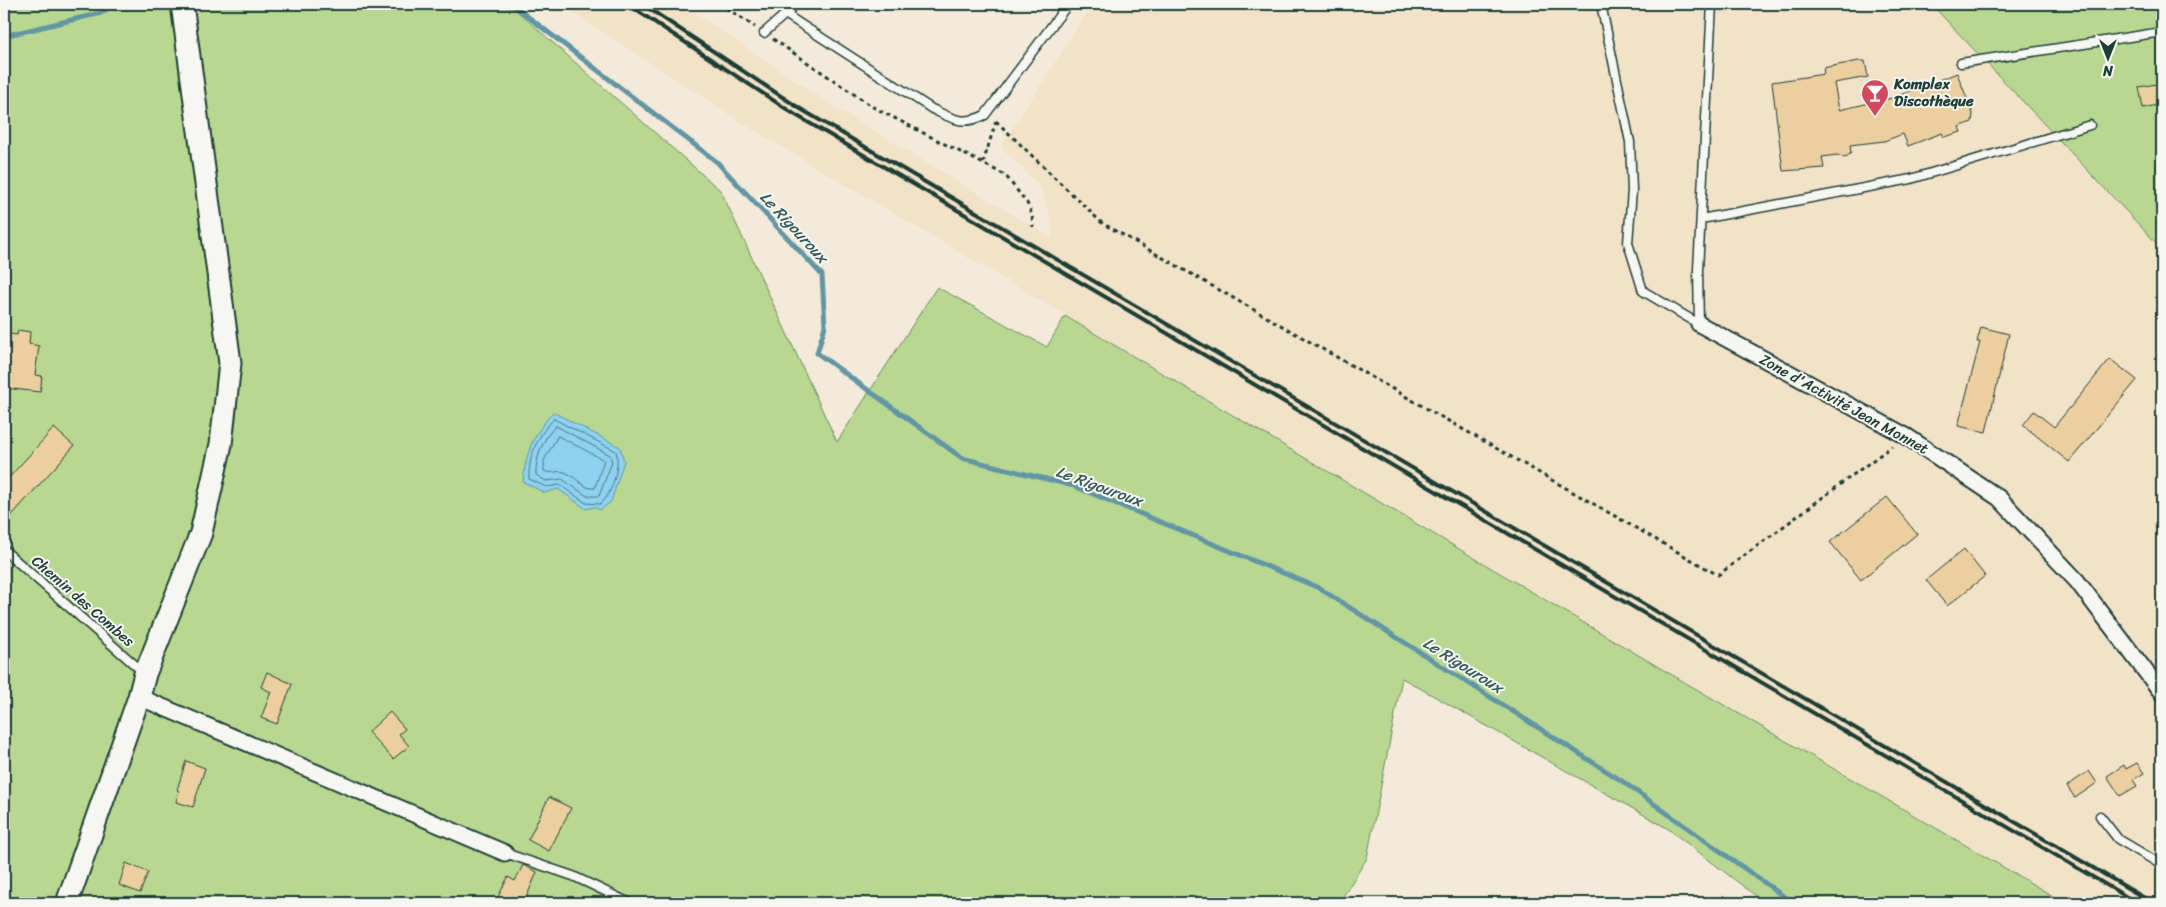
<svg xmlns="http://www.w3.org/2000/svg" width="2166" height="907" font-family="Sriracha,sans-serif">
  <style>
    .built { fill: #f1e2c8 }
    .green { fill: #b8d891; stroke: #6c8a62 }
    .water { fill: #8ed1f0; stroke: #6296a5 }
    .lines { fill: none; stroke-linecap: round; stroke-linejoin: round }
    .shore { stroke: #4b787f; stroke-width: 1 }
    .stream { stroke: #6296a5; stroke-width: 5 }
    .building { fill: #ebcf9f; stroke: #1f3d34 }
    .lane-casing { stroke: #1f3d34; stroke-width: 11 }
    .street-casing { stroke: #1f3d34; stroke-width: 19 }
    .secondary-casing { stroke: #1f3d34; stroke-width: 25 }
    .path { stroke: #1f3d34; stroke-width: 3; stroke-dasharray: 4 4; stroke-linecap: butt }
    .lane { stroke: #f6f6f2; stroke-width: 8 }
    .street { stroke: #f6f6f2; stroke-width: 15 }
    .secondary { stroke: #f6f6f2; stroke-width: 21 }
    .rail { stroke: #1f3d34; stroke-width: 4 }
    .labels { text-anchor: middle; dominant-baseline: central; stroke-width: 4; stroke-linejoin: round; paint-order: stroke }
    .poi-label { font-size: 15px; font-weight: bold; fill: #1f3d34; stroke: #f6f6f2; text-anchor: start }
    .street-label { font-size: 15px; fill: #1f3d34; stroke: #f6f6f2 }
    .water-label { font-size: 16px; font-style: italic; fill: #355b5a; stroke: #f6f6f2 }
  </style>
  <rect width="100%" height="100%" fill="#f3ead9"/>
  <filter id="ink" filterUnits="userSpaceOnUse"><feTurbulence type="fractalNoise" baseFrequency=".02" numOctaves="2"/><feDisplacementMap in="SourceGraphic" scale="10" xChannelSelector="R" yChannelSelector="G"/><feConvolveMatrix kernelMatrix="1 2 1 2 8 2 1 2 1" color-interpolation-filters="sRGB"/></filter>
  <g filter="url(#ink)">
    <path class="built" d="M560 4H681L837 109 1052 238V223L1042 189 1001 146 1093 4H1931L2158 245 2162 254V903H2065L1667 672 755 131Z"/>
    <path class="green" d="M4 4H509L721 191 837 442 937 287 1047 347 1065 316 1667 672 2065 903H1765L1667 828 1402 678 1367 858 1339 903H4Z
      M1931 4H2162V254L2158 245Z"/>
    <path class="water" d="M553 412 620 447 624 461 611 502 600 510 594 507 586 509 558 489 545 493 523 482C526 451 533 435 553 412Z"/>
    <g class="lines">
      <path class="shore" d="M554 419 616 451C620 465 613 494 600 504L586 503 560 485 546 487 529 479C528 457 538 434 554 419Z
        M556 426 610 455 612 462 599 496H587L562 479 546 481 536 475C535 459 543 437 556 426Z
        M558 436 604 460 595 488C585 490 577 478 567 473 559 469 551 475 544 471V461Z"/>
      <path class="stream" d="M478 4 514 6 717 162 822 275 825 326 817 353 962 458 1074 486 1319 588 1619 779 1793 903
        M4 36 101 13 115 4"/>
    </g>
    <path class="building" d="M1859 61H1865L1868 77 1834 83 1839 110 1892 98 1957 73 1973 114 1972 122 1959 127 1961 132 1944 137 1942 133 1908 146 1903 134 1884 141 1850 145 1851 153 1845 158 1837 155 1822 157 1824 168 1783 171 1772 82 1824 74 1823 68Z
      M2162 83V104L2143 108 2139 87Z
      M1981 327 2009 334 1986 432 1958 426 1980 342H1977Z
      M18 330 30 332 29 344 39 346 35 375 42 376 40 392 4 388V333L17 335Z
      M2110 359 2137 380 2069 462 2023 425 2034 411 2054 427Z
      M54 428 74 446 4 524V483Z
      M1887 497 1917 534 1861 580 1830 542Z
      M1964 549 1985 576 1947 606 1926 580Z
      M267 672 292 684 277 724 261 718 271 692 261 687Z
      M390 712 405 729 399 734 409 746 393 759 368 732Z
      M186 761 205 768 193 807 176 802 179 791 177 790Z
      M2137 763 2144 773 2133 780 2137 786 2120 796 2107 776 2124 765 2126 769Z
      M2089 771 2097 783 2075 798 2067 786Z
      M549 797 571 808 549 851 528 840Z
      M126 863 148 872 140 893 119 885Z
      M523 865 537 872 524 903H495L508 877 515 881Z"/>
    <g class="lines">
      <g class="lane-casing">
        <path id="lane" d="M1601 4 1630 142 1632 190 1628 243 1643 291 1699 324
          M785 14 932 109C953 119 963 126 985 115L1068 4
          M764 33 791 9 793 4
          M1961 63 2162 32
          M1701 219 1911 179 2090 125
          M1699 324 1698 270 1712 4
          M4 550 143 672
          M2100 816 2118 839 2162 865
          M505 853 573 876 630 903"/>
      </g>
      <g class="street-casing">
        <path id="street" d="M1699 324 1906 436 1999 498 2077 581 2162 693
          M139 697 505 853"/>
      </g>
      <g class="secondary-casing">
        <path id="secondary" d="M67 903 139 697 145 674 201 533 221 444 230 363 182 4"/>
      </g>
      <path class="path" d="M720 4 755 27
        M1079 10 1084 4
        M773 39 873 107 1005 175 1027 203 1032 215 1033 227
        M996 121 1102 223 1718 575 1892 446
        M983 163 996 121"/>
      <use href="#lane" class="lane"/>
      <use href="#street" class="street"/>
      <use href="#secondary" class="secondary"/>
      <path class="rail" d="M627 4 794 114 2137 903
        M642 4 799 108 2153 903"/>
    </g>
  </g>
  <defs>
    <g id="bar-pin" transform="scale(1.4375)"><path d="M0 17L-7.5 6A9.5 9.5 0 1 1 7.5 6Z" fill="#d1495b" stroke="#f6f6f2"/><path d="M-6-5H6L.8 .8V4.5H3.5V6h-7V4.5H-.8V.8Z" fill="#fff"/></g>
  </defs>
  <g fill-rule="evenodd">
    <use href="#bar-pin" x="1875" y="93"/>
  </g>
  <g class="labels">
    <g class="poi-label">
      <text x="1894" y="84">Komplex<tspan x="1894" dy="17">Discothèque</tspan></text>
    </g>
    <g class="street-label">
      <text transform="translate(1844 404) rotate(29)">Zone d'Activité Jean Monnet</text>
      <text transform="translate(83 601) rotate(41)">Chemin des Combes</text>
    </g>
    <g class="water-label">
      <text transform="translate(794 227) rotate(47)">Le Rigouroux</text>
      <text transform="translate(1099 486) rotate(20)">Le Rigouroux</text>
      <text transform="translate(1463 665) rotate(32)">Le Rigouroux</text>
    </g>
  </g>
  <rect width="2166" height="907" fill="none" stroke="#f6f6f2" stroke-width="20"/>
  <rect x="10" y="10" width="2146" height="887" fill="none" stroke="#1f3d34" stroke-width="2" filter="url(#ink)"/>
  <g transform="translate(2108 58) rotate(180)" stroke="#f6f6f2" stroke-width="4" paint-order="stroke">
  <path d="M0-4L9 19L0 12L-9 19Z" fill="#1f3d34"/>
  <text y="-8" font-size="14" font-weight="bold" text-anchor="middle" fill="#1f3d34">N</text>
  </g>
</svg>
